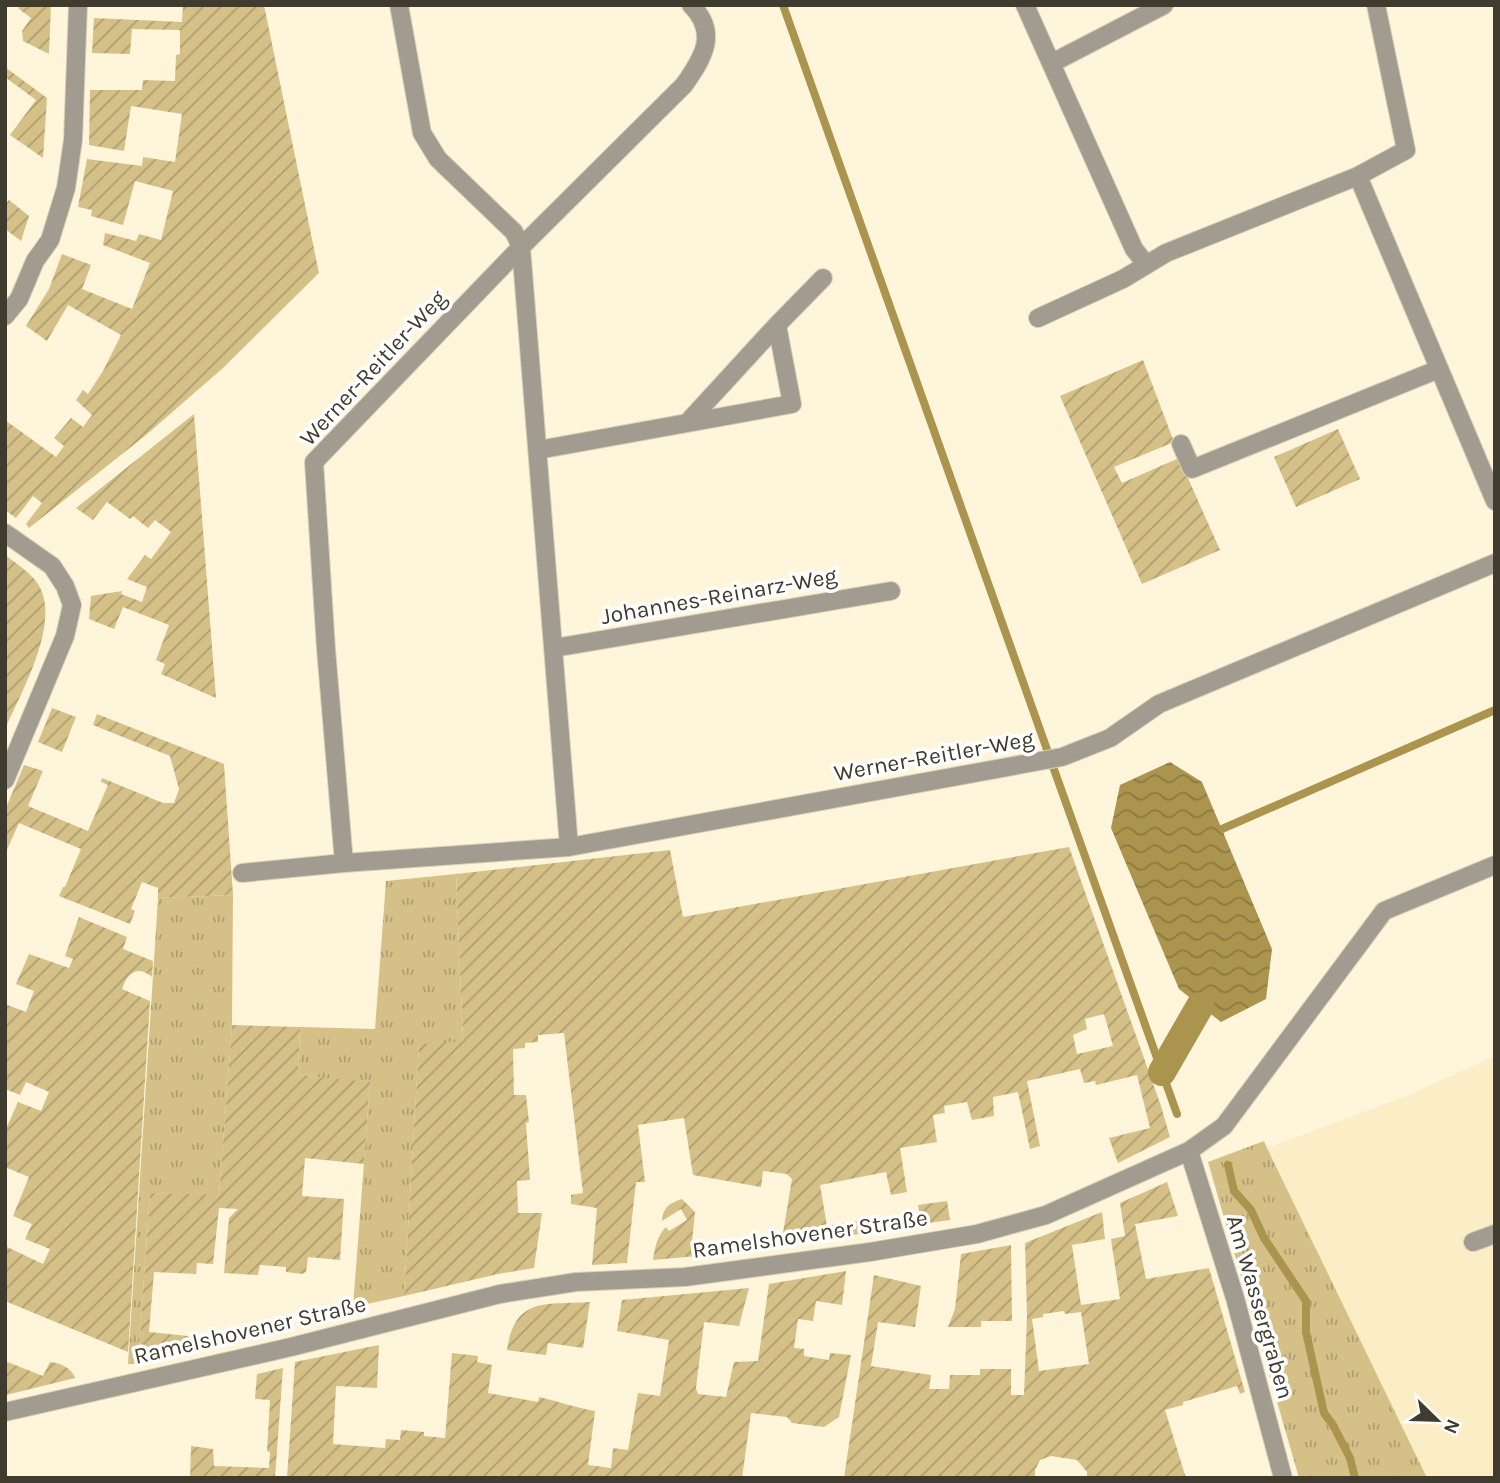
<svg xmlns="http://www.w3.org/2000/svg" width="1500" height="1483" font-family="Karla,sans-serif">
  <style>
    .built { fill: #fbedc5 }
    .grass { fill: url(#grass-tufts) }
    .garden { fill: url(#garden-furrows); fill-rule: evenodd }
    .water { fill: url(#water-waves) }
    .lines { fill: none; stroke-linecap: round; stroke-linejoin: round }
    .stream { stroke: #ab944d; stroke-width: 8 }
    .canal { stroke: #ab944d; stroke-width: 28 }
    .minor-casing { stroke: #d8d0b8; stroke-width: 20 }
    .minor { stroke: #a19c8f; stroke-width: 18 }
    .labels { text-anchor: middle; dominant-baseline: central; stroke-width: 7; stroke-linejoin: round; paint-order: stroke }
    .street-label { font-size: 23px; fill: #3f3b2e; stroke: #fff }
  </style>
  <defs>
    <pattern id="grass-tufts" width="24" height="20" patternUnits="userSpaceOnUse" patternTransform="scale(1.75)"><rect width="24" height="20" fill="#d5c188"/><path d="M3 7l-1-3M5 7V3M7 7l1-3M15 17l-1-3M17 17v-4M19 17l1-3" fill="none" stroke="#ae9e70"/></pattern>
    <pattern id="garden-furrows" width="10" height="10" patternUnits="userSpaceOnUse" patternTransform="scale(1.75)"><rect width="10" height="10" fill="#d5c188"/><path d="M-1 1l2-2M0 10L10 0M9 11l2-2" fill="none" stroke="#ae9e70"/></pattern>
    <pattern id="water-waves" width="16" height="10" patternUnits="userSpaceOnUse" patternTransform="scale(1.75)"><rect width="16" height="10" fill="#ab944d"/><path d="M0 5q4-4 8 0t8 0" fill="none" stroke="#8d7a40"/></pattern>
  </defs>
  <rect width="100%" height="100%" fill="#fef5db"/>
  <path class="built" d="M1495 1056V1478H1427L1267 1148 1409 1095Z"/>
  <path class="grass" d="M456 874 463 1042 419 1045 404 1296 353 1307 370 1083 298 1075 300 1027 375 1029 386 881Z
    M233 895 232 1025 219 1196 150 1193 138 1364H128L158 898Z
    M1264 1141 1267 1148 1427 1478H1299L1208 1162Z"/>
  <path class="garden" d="M18 5H51L49 54 23 41 22 31 31 18 19 9Z
    M183 5H264L319 273 223 368 146 435 29 528 26 524 42 503 33 496 16 518 5 510V420L56 457 64 446 54 438 71 418 83 427 92 415 76 400 83 390 88 394 103 371 121 335 68 305 47 341 26 326 49 289 62 254 91 265 82 289 132 309 150 263 103 245 105 233 136 241 139 234 161 240 173 191 135 181 123 225 91 216 92 210 78 207 87 159 142 166 143 157 175 162 182 114 131 106 124 151 89 145 90 90H142L143 80 175 81 176 55 180 54V30L132 29 130 54 92 53 94 18 182 22Z
    M5 67 47 98 43 158 10 135 36 100 5 77Z
    M9 200 29 216 21 241 5 229V205Z
    M1143 360 1174 442 1114 467 1122 483 1179 458 1220 550 1142 584 1060 396Z
    M194 414 216 698 161 674 165 664 156 660 169 625 123 607 114 629 89 619 91 596 122 591 121 594 142 602 147 587 127 579 145 555 151 559 171 532 155 520 148 528 133 516 130 519 107 502 93 520 76 508Z
    M1338 429 1360 479 1296 507 1274 457Z
    M5 555C17 564 30 572 38 584 62 622 21 692 5 729Z
    M52 708 76 717 62 752 38 742Z
    M97 714 224 764 233 895 158 898V888L142 882 131 909 135 911 130 924 59 896 63 887H65L81 849 19 823 5 854V810L24 765 43 771 28 806 88 831 108 785 101 782 102 778 163 803H174L179 789 170 756 93 725Z
    M1069 847 1161 1106 1170 1137 1118 1163 1109 1138 1150 1128 1137 1075 1096 1085 1095 1081 1084 1083 1080 1069 1027 1081 1040 1146 1030 1149 1018 1092 993 1097 994 1116 972 1120 967 1102 944 1106 945 1113 933 1115 937 1142 900 1148 907 1192 891 1195 886 1172 820 1185 827 1226 878 1217 881 1231 781 1245 792 1179 787 1174 763 1171 761 1187 693 1175 684 1118 638 1125 645 1182H636L627 1263 592 1265 597 1208 571 1204V1195L583 1193 564 1033 538 1035V1042L525 1043V1048L513 1049 514 1095H526L529 1122 526 1123 530 1180 517 1181 518 1213H542L534 1268 498 1274 404 1296 419 1044 463 1041 456 874 670 850 683 917ZM1104 1014 1113 1046 1077 1054 1073 1035 1087 1029 1085 1019Z
    M79 917 127 937 123 949 153 961 152 977C137 964 127 974 122 989L150 1001 128 1352 5 1301V1246L43 1264 50 1249 25 1239 32 1224 13 1216 29 1177 5 1167V1131L18 1102 41 1111 49 1092 26 1082 20 1095 5 1089V1004L26 1012 34 991 16 984 29 954 69 968 73 959 65 956Z
    M232 1025 300 1027 298 1075 370 1082 364 1164 305 1158 302 1196 344 1199 340 1260 308 1257 306 1272 302 1274 286 1272V1267L260 1265 258 1275 224 1273 229 1218 238 1209 219 1208 213 1264 197 1263 196 1274 154 1272 149 1332 188 1336 191 1340 189 1349 138 1364 150 1193 219 1195Z
    M1167 1182 1178 1216 1135 1224 1146 1279 1209 1268 1245 1392 1240 1394 1237 1386 1183 1402V1405L1165 1410 1186 1478H1087V1472L1077 1460 1051 1456 1040 1460 1035 1470V1478H844L874 1275 921 1286 915 1327 878 1322 871 1366 931 1375 929 1389H949L950 1375H980V1369H1011V1395H1024L1027 1317 1025 1243 1102 1212 1105 1239 1072 1245 1081 1305 1120 1299 1111 1239 1125 1236 1120 1203ZM1064 1311 1065 1314 1081 1312 1089 1364 1039 1371 1032 1319 1043 1317V1314Z
    M682 1199 695 1212 692 1242 720 1245 719 1254 653 1260C655 1247 657 1236 666 1227L669 1231 687 1220 681 1209 662 1221C663 1207 670 1203 682 1199Z
    M947 1201 950 1220 921 1224 918 1205Z
    M1011 1245 1012 1321H981V1327H948L955 1309 961 1254Z
    M846 1271 842 1305 816 1301 813 1321 798 1319 794 1348 804 1349V1356L829 1360 830 1353 851 1355 839 1417 824 1427 792 1423 787 1417 751 1413 742 1478H287L295 1362 379 1345 377 1388 336 1386 333 1444 385 1448 386 1439 400 1440 401 1430 424 1432V1436L445 1438 452 1353 478 1356 477 1362 492 1365 488 1393 538 1402 539 1397C558 1401 576 1408 595 1411L588 1465 611 1468 613 1448 628 1450 638 1393 660 1396 669 1340 617 1331 622 1300 749 1288 739 1326 704 1322 696 1388 698 1394 726 1397 734 1362 758 1361 769 1284Z
    M590 1302 583 1348 548 1343 546 1355 507 1350C515 1296 546 1305 590 1302Z
    M5 1361 43 1376 50 1362C60 1363 72 1368 75 1378L6 1395Z
    M283 1368 275 1478H190L191 1446 213 1449 214 1466 269 1468 270 1452 267 1451 270 1400 255 1399 257 1374Z"/>
  <path class="water" d="M1170 762 1202 782 1272 949 1266 999 1221 1022 1179 989 1111 828 1120 785Z"/>
  <g class="lines">
    <path class="stream" d="M783 5 1050 758
      M1051 761 1177 1114
      M1222 829 1495 710
      M1228 1165 1234 1191 1251 1210 1264 1238 1306 1301V1332L1324 1413 1333 1425 1350 1458 1355 1478"/>
    <path class="canal" d="M1162 1072 1200 1006"/>
    <g class="minor-casing">
      <path id="minor" d="M399 5 422 133 438 159 514 232 521 247 569 847
        M1025 5 1134 249 1146 264
        M1052 63 1164 5
        M1358 176 1495 501
        M5 316 19 299 35 261 50 240 66 188 73 140 78 5
        M1038 318 1123 279 1166 253 1358 176 1406 150 1376 5
        M687 423 777 325
        M1181 444 1192 469 1439 369
        M538 450 792 404 777 325 823 278
        M5 533 52 566 65 586 72 605 65 636 5 780
        M554 648 891 591
        M344 863 326 649 314 462 521 247 684 85C703 58 719 33 691 5
        M242 873 344 863 569 847 1062 757 1110 738 1159 704 1495 563
        M1189 1151 1235 1298 1283 1478
        M1473 1242 1495 1234
        M5 1412 291 1347 500 1294 576 1282 685 1277 870 1252 977 1234 1046 1215 1189 1151 1224 1126 1384 911 1495 865"/>
    </g>
    <use href="#minor" class="minor"/>
  </g>
  <g class="labels">
    <g class="street-label">
      <text transform="translate(373 368) rotate(-47)">Werner-Reitler-Weg</text>
      <text transform="translate(719 596) rotate(-10)">Johannes-Reinarz-Weg</text>
      <text transform="translate(934 756) rotate(-10)">Werner-Reitler-Weg</text>
      <text transform="translate(810 1234) rotate(-8)">Ramelshovener Straße</text>
      <text transform="translate(1260 1307) rotate(74)">Am Wassergraben</text>
      <text transform="translate(250 1330) rotate(-13)">Ramelshovener Straße</text>
    </g>
  </g>
  <rect width="1500" height="1483" fill="none" stroke="#3f3b2e" stroke-width="14"/>
  <g transform="translate(1437 1420) rotate(113)" stroke="#ffffff" stroke-width="5" paint-order="stroke">
  <path d="M0-5L12 26L0 18L-12 26Z" fill="#3f3b2e"/>
  <text y="-10" font-size="19" font-weight="bold" text-anchor="middle" fill="#3f3b2e">N</text>
  </g>
</svg>
